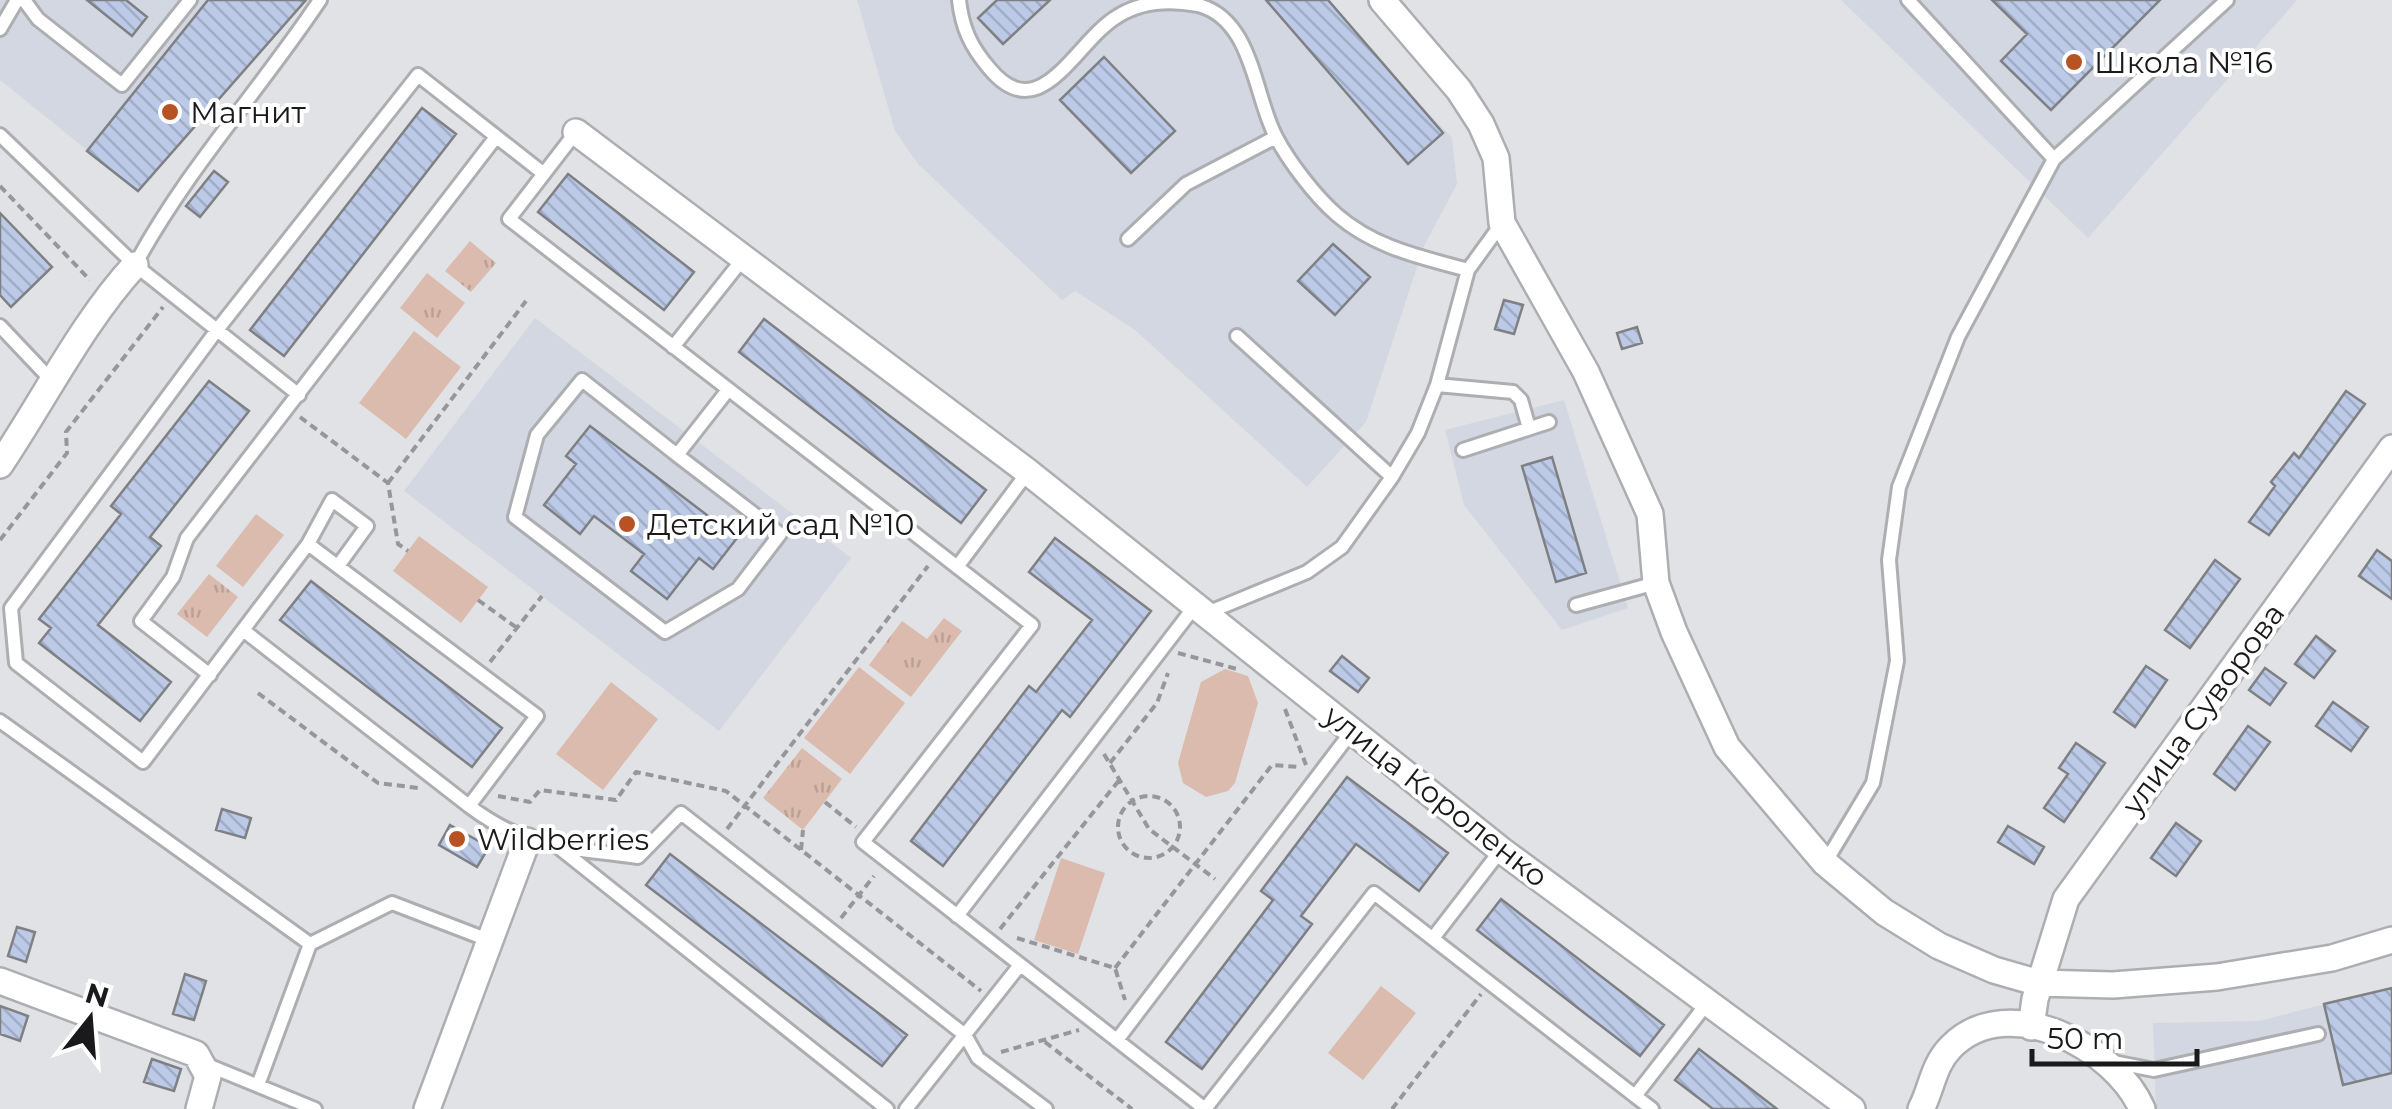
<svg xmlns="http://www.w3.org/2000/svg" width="2392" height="1109" font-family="Montserrat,sans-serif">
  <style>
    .built { fill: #d2d7e1 }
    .grass { fill: #dabbae }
    .park { fill: url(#park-tufts) }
    .building { fill: url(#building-back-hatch); stroke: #7e8083; stroke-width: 2.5 }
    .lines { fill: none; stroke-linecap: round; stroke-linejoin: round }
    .lane-casing { stroke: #adaeb2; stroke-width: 18 }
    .street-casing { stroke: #adaeb2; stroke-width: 30 }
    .path { stroke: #96979a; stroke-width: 4; stroke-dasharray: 8 5; stroke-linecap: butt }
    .lane { stroke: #fff; stroke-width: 12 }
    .street { stroke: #fff; stroke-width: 25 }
    .poi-dot { fill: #b75222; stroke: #fff; stroke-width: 4 }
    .labels { text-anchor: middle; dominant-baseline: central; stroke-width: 8; stroke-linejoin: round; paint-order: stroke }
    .poi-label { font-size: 30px; fill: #1a1a1c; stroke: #fff; text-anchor: start }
    .street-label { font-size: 30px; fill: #1a1a1c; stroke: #fff }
  </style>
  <defs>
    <pattern id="park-tufts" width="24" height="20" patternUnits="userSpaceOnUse" patternTransform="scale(2.5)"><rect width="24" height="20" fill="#dabbae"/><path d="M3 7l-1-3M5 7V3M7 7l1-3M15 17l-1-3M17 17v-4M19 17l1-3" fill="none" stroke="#baa095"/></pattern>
    <pattern id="building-back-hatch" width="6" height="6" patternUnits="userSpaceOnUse" patternTransform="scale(2.5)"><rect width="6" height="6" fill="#bcc9e7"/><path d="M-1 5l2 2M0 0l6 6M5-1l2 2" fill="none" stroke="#a1acc6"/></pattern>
  </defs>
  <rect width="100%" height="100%" fill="#e1e2e6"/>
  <path class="built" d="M0 0H306L138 191 0 80Z
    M857 0H1322L1452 138 1457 184 1424 246 1366 422 1307 487 1135 330 1075 291 1062 300 918 164 895 131Z
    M1841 0H2297L2088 238Z
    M535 318 851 558 719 731 404 491Z
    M1564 400 1628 608 1562 630 1464 505 1445 430Z
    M2392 987V1109H2156L2153 1023 2259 1021Z"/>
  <path class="grass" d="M414 331 461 367 406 439 359 403Z
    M256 514 284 535 243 587 216 566Z
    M419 536 488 587 461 623 393 571Z
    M859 667 905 703 850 774 804 738Z
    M1225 669 1248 676 1258 703 1235 783 1228 791 1206 797 1183 783 1178 763 1201 682Z
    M611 682 658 719 603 790 556 754Z
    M1061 858 1105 873 1078 954 1034 940Z
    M1381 986 1416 1013 1363 1080 1328 1053Z"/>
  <path class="park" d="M470 241 496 263 471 292 445 271Z
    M427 273 465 303 437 338 400 308Z
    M209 574 238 597 207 637 177 614Z
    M944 618 962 631 911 697 869 665 902 621 927 639Z
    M802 748 842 779 803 830 763 798Z"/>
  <path class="building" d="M87 0H126L147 17 132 36Z
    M208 0H306L138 191 87 151Z
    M997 0H1050L1003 44 978 18Z
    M1266 0H1328L1443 133 1408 164Z
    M1992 0H2160L2051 110 2001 61 2027 34Z
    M1104 57 1175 131 1131 173 1060 100Z
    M422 108 456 134 284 356 250 330Z
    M214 171 228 182 200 217 186 206Z
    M568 174 694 272 664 310 538 212Z
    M0 213 52 267 11 307 0 295Z
    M1333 244 1370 277 1335 315 1298 281Z
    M1504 300 1523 305 1514 334 1495 329Z
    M764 319 986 490 961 523 739 352Z
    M1637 327 1642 343 1622 349 1617 333Z
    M209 381 249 411 150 537 161 546 98 625 171 682 140 721 39 643 51 628 39 619 121 514 111 506Z
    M2346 391 2365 404 2269 535 2249 522 2275 486 2271 482 2294 453 2299 458Z
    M590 426 737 538 713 569 699 558 667 599 631 571 644 554 594 516 580 534 544 505 576 464 566 456Z
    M1552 457 1586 573 1556 582 1522 466Z
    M1055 538 1151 611 1070 717 1062 710 943 866 911 841 1029 686 1036 692 1092 620 1029 572Z
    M2377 550 2392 561V599L2359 576Z
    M2215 560 2240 579 2190 648 2165 630Z
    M311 581 502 728 472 767 280 620Z
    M2316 636 2335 651 2314 678 2295 664Z
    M1342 656 1369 678 1358 692 1330 671Z
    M2146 666 2167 680 2135 727 2114 712Z
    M2265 668 2286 683 2270 705 2249 690Z
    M2333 702 2368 727 2351 751 2316 726Z
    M2248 726 2270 742 2235 790 2214 774Z
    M2076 743 2105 763 2064 822 2044 808 2068 774 2059 768Z
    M1347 777 1448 853 1419 891 1356 844 1301 916 1312 924 1202 1069 1166 1042 1273 900 1261 891Z
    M222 809 251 818 245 838 216 830Z
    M2176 823 2201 841 2176 876 2151 858Z
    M450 825 489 847 477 867 439 845Z
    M2008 826 2044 847 2034 864 1998 842Z
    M670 854 907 1035 882 1066 646 885Z
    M1501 899 1664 1025 1640 1056 1477 930Z
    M17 927 35 932 26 962 8 956Z
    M185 974 206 981 194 1020 173 1014Z
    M2392 988V1073L2343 1085 2324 1004Z
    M0 1006 28 1016 20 1041 0 1034Z
    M1699 1049 1777 1109H1713L1675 1080Z
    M152 1059 181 1069 174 1091 144 1082Z"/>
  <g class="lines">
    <g class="lane-casing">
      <path id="lane" d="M24 0 38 19 122 85 190 0
        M959 0C962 28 971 47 989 68 1041 131 1075 41 1118 16 1142 1 1171 0 1198 5 1253 19 1254 96 1276 137 1289 162 1316 197 1337 215 1375 248 1421 257 1468 270
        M1908 0 2054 159
        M0 29 17 0
        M576 132 509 219 1032 625 863 842 1205 1109 1374 893 1635 1096 1708 1002
        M0 135 135 265 299 395
        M544 174 418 75 217 330 11 608 16 663 143 762 308 544 537 716 469 806C529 851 567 847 638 857L681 813 965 1035 978 1058 1046 1109
        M1128 239 1186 184 1276 137
        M135 265C186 170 260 90 320 0
        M0 326 53 382
        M1237 336 1392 477
        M673 347 742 260
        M1437 385 1513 392 1521 400 1529 428
        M1463 450 1549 422
        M677 455 780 534 738 589 665 632 515 517 537 435 582 380 677 455 728 390
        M308 544 332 500 367 526 338 566
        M957 567 1028 472
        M1576 605 1656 583
        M1207 613 1307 572 1342 547 1392 477 1418 433 1437 385 1468 270 1502 223
        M243 630 469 806
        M210 675 141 621 173 577 187 538 496 137
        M0 721 310 944 258 1085
        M557 846 887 1109
        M1825 863 1873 783 1897 661 1889 560 1899 487 1958 337 2054 159 2227 0
        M957 916 1195 606
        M1433 938 1501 850
        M310 944 392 903 491 941
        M1117 1040 1352 731
        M2113 1062 2154 1070 2318 1034
        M205 1064 315 1109
        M1635 1096 1652 1109
        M906 1109 1020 965"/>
    </g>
    <g class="street-casing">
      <path id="street" d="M1382 0 1459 90 1481 124 1496 158 1502 223 1586 372 1650 514 1656 583 1674 632 1727 747 1825 863 1884 912 1939 946 1994 970 2039 983 2113 985 2217 977 2332 958 2392 940
        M576 132 1028 472 1501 850 1852 1109
        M0 465C43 401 84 320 135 265
        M0 981 196 1054 208 1076 199 1109
        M2031 1027 2035 999 2066 899 2392 448
        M427 1109 527 841
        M1921 1109C1932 1088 1933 1065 1951 1047 2008 989 2116 1048 2142 1109"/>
    </g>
    <path class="path" d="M0 186 90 280
      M300 417 388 483 398 544 408 551
      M388 483 526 301
      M0 540 67 453 66 432 163 307
      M478 600 517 628
      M1178 653 1237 669
      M490 662 542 596
      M258 693 378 783 418 788
      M1285 709 1306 765
      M1104 754 1149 829 1215 879
      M1110 763 1157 703 1168 673
      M1118 827a31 31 0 1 1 62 0a31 31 0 1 1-62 0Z
      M498 796 530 802 540 790 616 800 636 772 726 791 981 991
      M825 802 856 827
      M727 829 928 566
      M801 850 803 830
      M841 918 874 876
      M1000 929 1120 779
      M1017 938 1115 968 1125 1000
      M1115 968 1272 765 1300 767
      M1045 1042 1132 1109
      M1001 1052 1079 1030
      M1392 1109 1481 994"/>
    <use href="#lane" class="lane"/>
    <use href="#street" class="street"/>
  </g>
  <g class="poi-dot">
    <circle cx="2074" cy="62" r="10"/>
    <circle cx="170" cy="112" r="10"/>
    <circle cx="627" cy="524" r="10"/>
    <circle cx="457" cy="839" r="10"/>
  </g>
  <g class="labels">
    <g class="poi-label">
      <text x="2094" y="62">Школа №16</text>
      <text x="190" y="112">Магнит</text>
      <text x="647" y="524">Детский сад №10</text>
      <text x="477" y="839">Wildberries</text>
    </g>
    <g class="street-label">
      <text transform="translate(2203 709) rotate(-54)">улица Суворова</text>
      <text transform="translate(1436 796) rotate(38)">улица Короленко</text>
    </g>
  </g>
  <g transform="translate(90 1019) rotate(17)" stroke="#ffffff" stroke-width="8" paint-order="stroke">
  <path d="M0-8L18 38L0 25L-18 38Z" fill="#1a1a1c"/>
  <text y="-15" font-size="28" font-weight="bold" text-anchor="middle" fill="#1a1a1c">N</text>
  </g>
  <path d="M2032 1049v15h165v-15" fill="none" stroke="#1a1a1c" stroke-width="5"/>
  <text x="2047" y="1049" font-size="30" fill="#1a1a1c" stroke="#ffffff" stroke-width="8" paint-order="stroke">50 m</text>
</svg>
